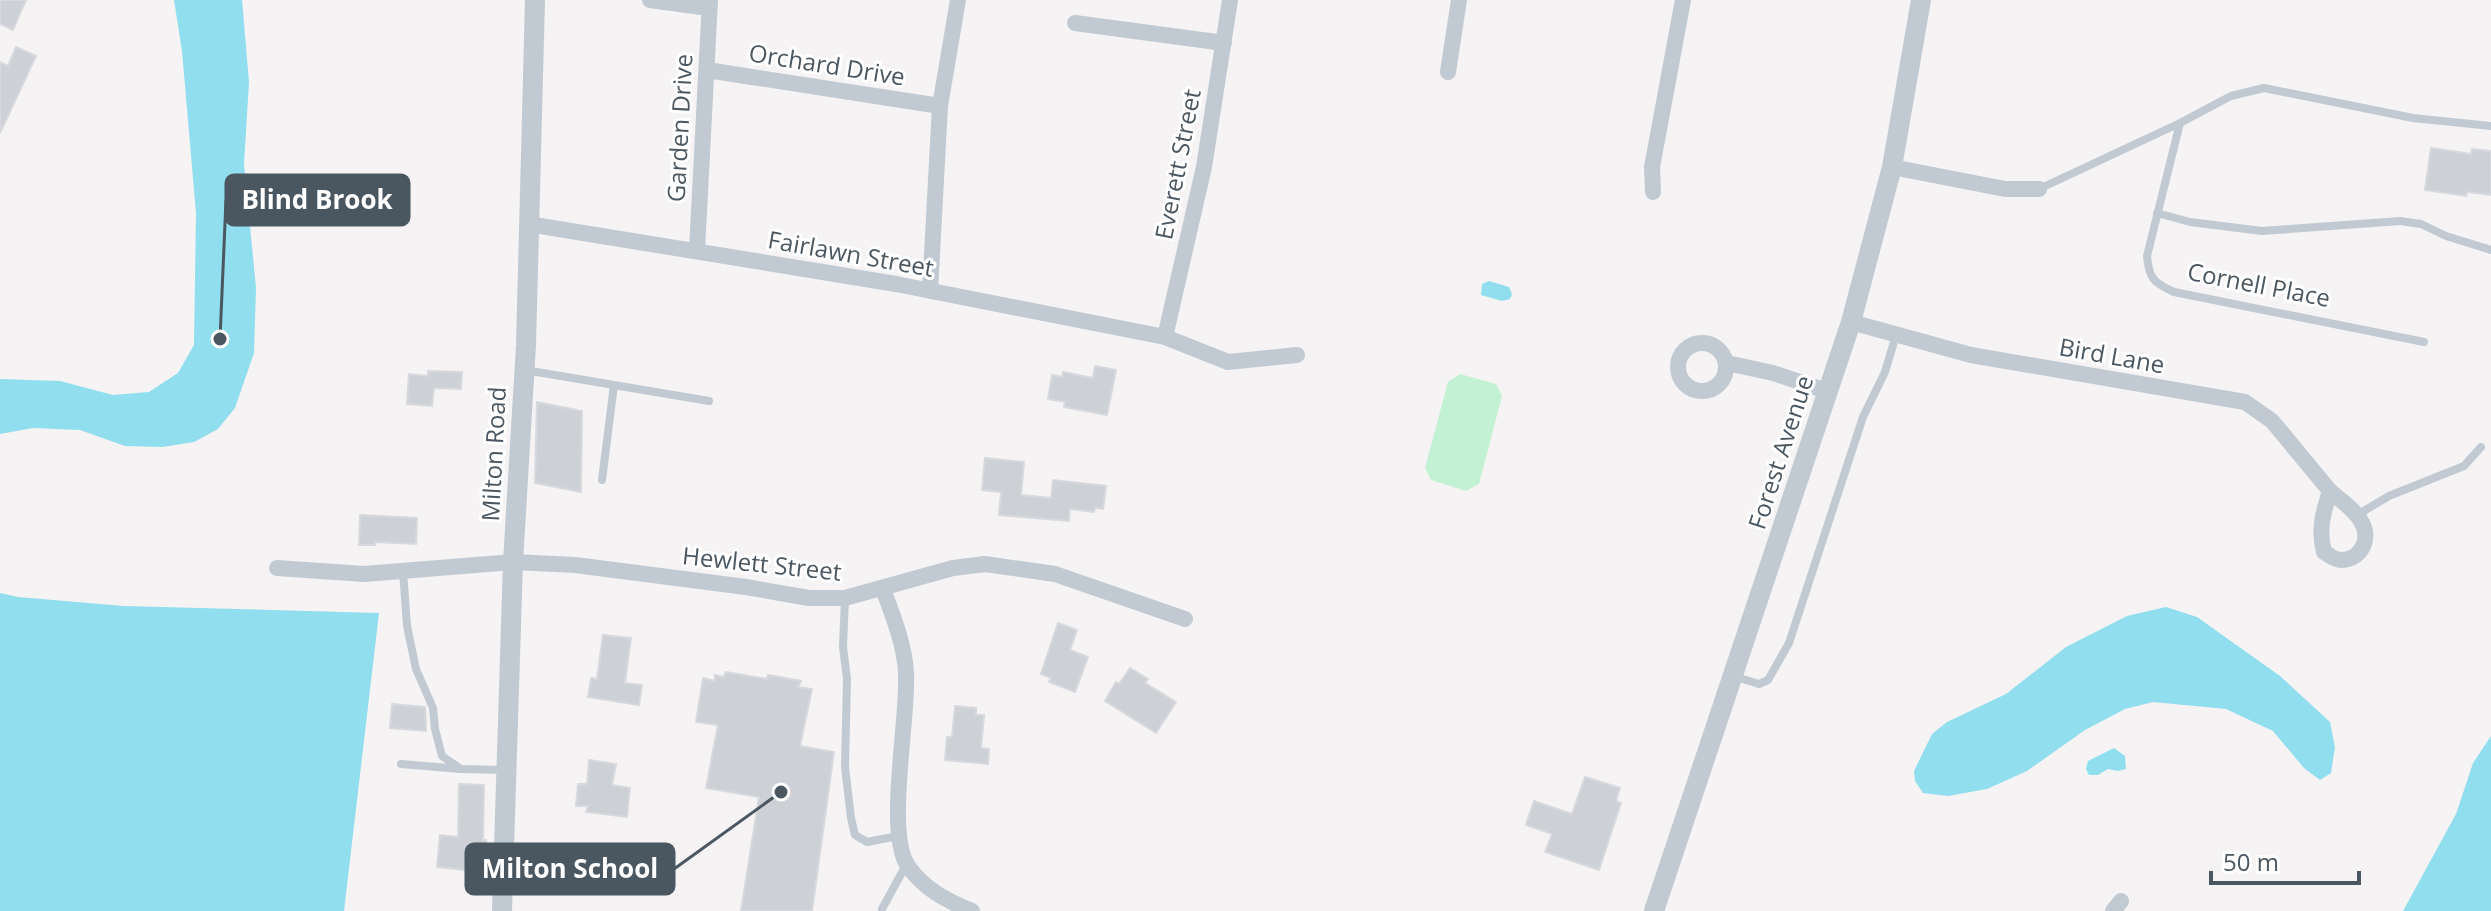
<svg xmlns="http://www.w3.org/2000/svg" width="2491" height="911" font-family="'Open Sans',sans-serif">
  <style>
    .green { fill: #c3f1d3 }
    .water { fill: #90deee }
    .building { fill: #cdd0d5; stroke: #d7d9de; stroke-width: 2 }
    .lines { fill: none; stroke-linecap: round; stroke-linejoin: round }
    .service { stroke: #c1cad2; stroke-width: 8 }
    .minor { stroke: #c1cad2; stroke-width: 16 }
    .tertiary { stroke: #c1cad2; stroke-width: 20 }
    .labels { text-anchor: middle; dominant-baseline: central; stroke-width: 6; stroke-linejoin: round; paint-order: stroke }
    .street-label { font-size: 24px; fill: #4a5761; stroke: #fff }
    .leader { fill: none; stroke: #4a5761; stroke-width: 3 }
    .callout-dot { fill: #4a5761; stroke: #fff; stroke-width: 3 }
    .callout { fill: #4a5761; stroke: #4a5761; stroke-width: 3 }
    .callout-label { font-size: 26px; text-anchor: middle; font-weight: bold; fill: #fff }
  </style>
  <rect width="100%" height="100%" fill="#f5f3f3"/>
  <path class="green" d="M1460 374 1496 384 1502 396 1479 484 1466 491 1431 480 1425 468 1448 382Z"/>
  <path class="water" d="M174 0H242L249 82 244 164 256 288 254 353 235 408 218 429 194 442 162 447 125 446 80 430 33 428 0 434V379L60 381 113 395 149 392 178 373 194 345 196 213 182 51Z
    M1489 281 1509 287 1512 294 1510 299 1502 301 1481 295 1482 284Z
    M0 593 18 597 124 606 379 613 344 911H0Z
    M2166 607 2197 617 2280 676 2330 722 2335 747 2331 773 2320 780 2304 768 2273 731 2226 709 2153 702 2125 709 2085 730 2027 771 1987 789 1948 796 1923 793 1915 781 1914 771 1932 734 1947 722 2006 694 2066 647 2127 616Z
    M2491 736V911H2403L2456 814 2473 763Z
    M2114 748 2125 756 2126 769 2118 771 2108 769 2098 775H2089L2086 769 2088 761Z"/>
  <path class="building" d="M0 0H26L13 30 0 24Z
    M16 47 36 56 0 133V62L8 66Z
    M2431 148 2471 154 2472 149 2491 151V195L2467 192 2466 196 2425 190Z
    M1095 366 1116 370 1107 415 1064 407 1065 402 1048 399 1052 375 1062 377 1063 372 1093 378Z
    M428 371 462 372 461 389 434 388 432 406 407 404 409 374 428 376Z
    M537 402 582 411 581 492 535 483Z
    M985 458 1024 462 1021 495 1051 498 1053 480 1106 486 1103 509 1095 508 1094 512 1070 509 1069 521 999 515 1001 492 982 490Z
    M360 515 417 518 416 544 375 542V545H359Z
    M1058 623 1077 630 1070 650 1088 657 1075 692 1049 682 1051 678 1041 674Z
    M603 635 631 638 625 683 642 685 639 705 588 697 591 678 597 679Z
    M1130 668 1148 679 1145 683 1176 702 1156 733 1105 701 1116 682 1119 684Z
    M726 672 767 679 768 675 801 681 798 687 812 689 800 746 834 752 812 911H741L759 797 706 788 718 725 696 722 703 678 715 681V675L723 677Z
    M392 704 425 707 426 731 390 728Z
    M955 706 976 708V715H984L981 748 989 749 988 764 945 760 947 737H952Z
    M589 760 616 764 612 785 630 788 627 817 586 812 588 806H576L578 784H587Z
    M1585 777 1620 788 1616 801 1621 803 1599 870 1545 852 1552 834 1526 825 1534 801 1572 814Z
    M459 784 484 785 483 840H486L483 872 437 867 440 835 458 837Z"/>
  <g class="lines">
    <path class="service" d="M2180 123 2147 256C2149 279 2154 283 2174 292L2424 342
      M2039 189 2180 123 2231 96 2264 88 2413 118 2491 126
      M2157 213 2190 222 2262 231 2400 221 2421 224 2446 236 2491 250
      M525 370 709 401
      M602 480 614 385
      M2357 515 2389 496 2464 466 2481 447
      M403 571 407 626 416 669 433 708 435 729 442 756 461 769 505 770
      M845 598 843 647 847 679 845 767 851 818 855 835 867 842 898 836
      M1733 676 1759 684 1768 680 1789 643 1863 417 1885 372 1896 335
      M401 764 460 769
      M882 909 906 865"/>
    <path class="minor" d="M650 0 709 8
      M1075 23 1224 43
      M707 70 940 106
      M1448 72 1459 0
      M1892 167 2005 189H2039
      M1653 192 1652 167 1683 0
      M528 224 896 284 1165 337 1228 362 1297 355
      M697 250 710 0
      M930 291 940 106 958 0
      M1851 322 1971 355 2245 402 2272 421 2330 491
      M1165 337 1204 167 1230 0
      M1678 367a24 24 0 1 1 48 0a24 24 0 1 1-48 0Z
      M1727 363 1773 373 1827 391
      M2330 491C2340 500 2356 510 2362 523 2371 539 2361 560 2341 560 2335 560 2329 555 2324 552 2318 530 2323 513 2330 491Z
      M277 568 364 574 513 562 575 565 746 587 809 598H845L953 568 985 564 1055 574 1185 619
      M883 589C893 616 904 643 906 672 909 717 885 833 908 866 924 889 947 901 972 911
      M2113 911 2121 901"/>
    <path class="tertiary" d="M502 911 513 562 526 345 535 0
      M1654 911 1851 322 1892 167 1921 0"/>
  </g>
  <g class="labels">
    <g class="street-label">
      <text transform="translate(827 64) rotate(9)">Orchard Drive</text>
      <text transform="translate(679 128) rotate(-87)">Garden Drive</text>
      <text transform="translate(1177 164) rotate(-79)">Everett Street</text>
      <text transform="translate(851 253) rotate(10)">Fairlawn Street</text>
      <text transform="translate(2259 284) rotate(11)">Cornell Place</text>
      <text transform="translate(2112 355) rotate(10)">Bird Lane</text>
      <text transform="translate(1780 452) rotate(-72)">Forest Avenue</text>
      <text transform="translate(493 454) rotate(-87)">Milton Road</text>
      <text transform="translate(762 563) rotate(6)">Hewlett Street</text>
    </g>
  </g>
  <path class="leader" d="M220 339L226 200M781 792L674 869"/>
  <g class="callout-dot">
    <circle cx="220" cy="339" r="8"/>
    <circle cx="781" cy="792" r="8"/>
  </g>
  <g class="callout">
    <rect x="226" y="175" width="183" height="50" rx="8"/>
    <rect x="466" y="844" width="208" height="50" rx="8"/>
  </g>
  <g class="callout-label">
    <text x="317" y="209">Blind Brook</text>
    <text x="570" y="878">Milton School</text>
  </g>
  <path d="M2211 871v12h148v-12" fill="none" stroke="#4a5761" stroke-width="4"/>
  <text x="2223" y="871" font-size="24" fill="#4a5761" stroke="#ffffff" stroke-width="6" paint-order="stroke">50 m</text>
</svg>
